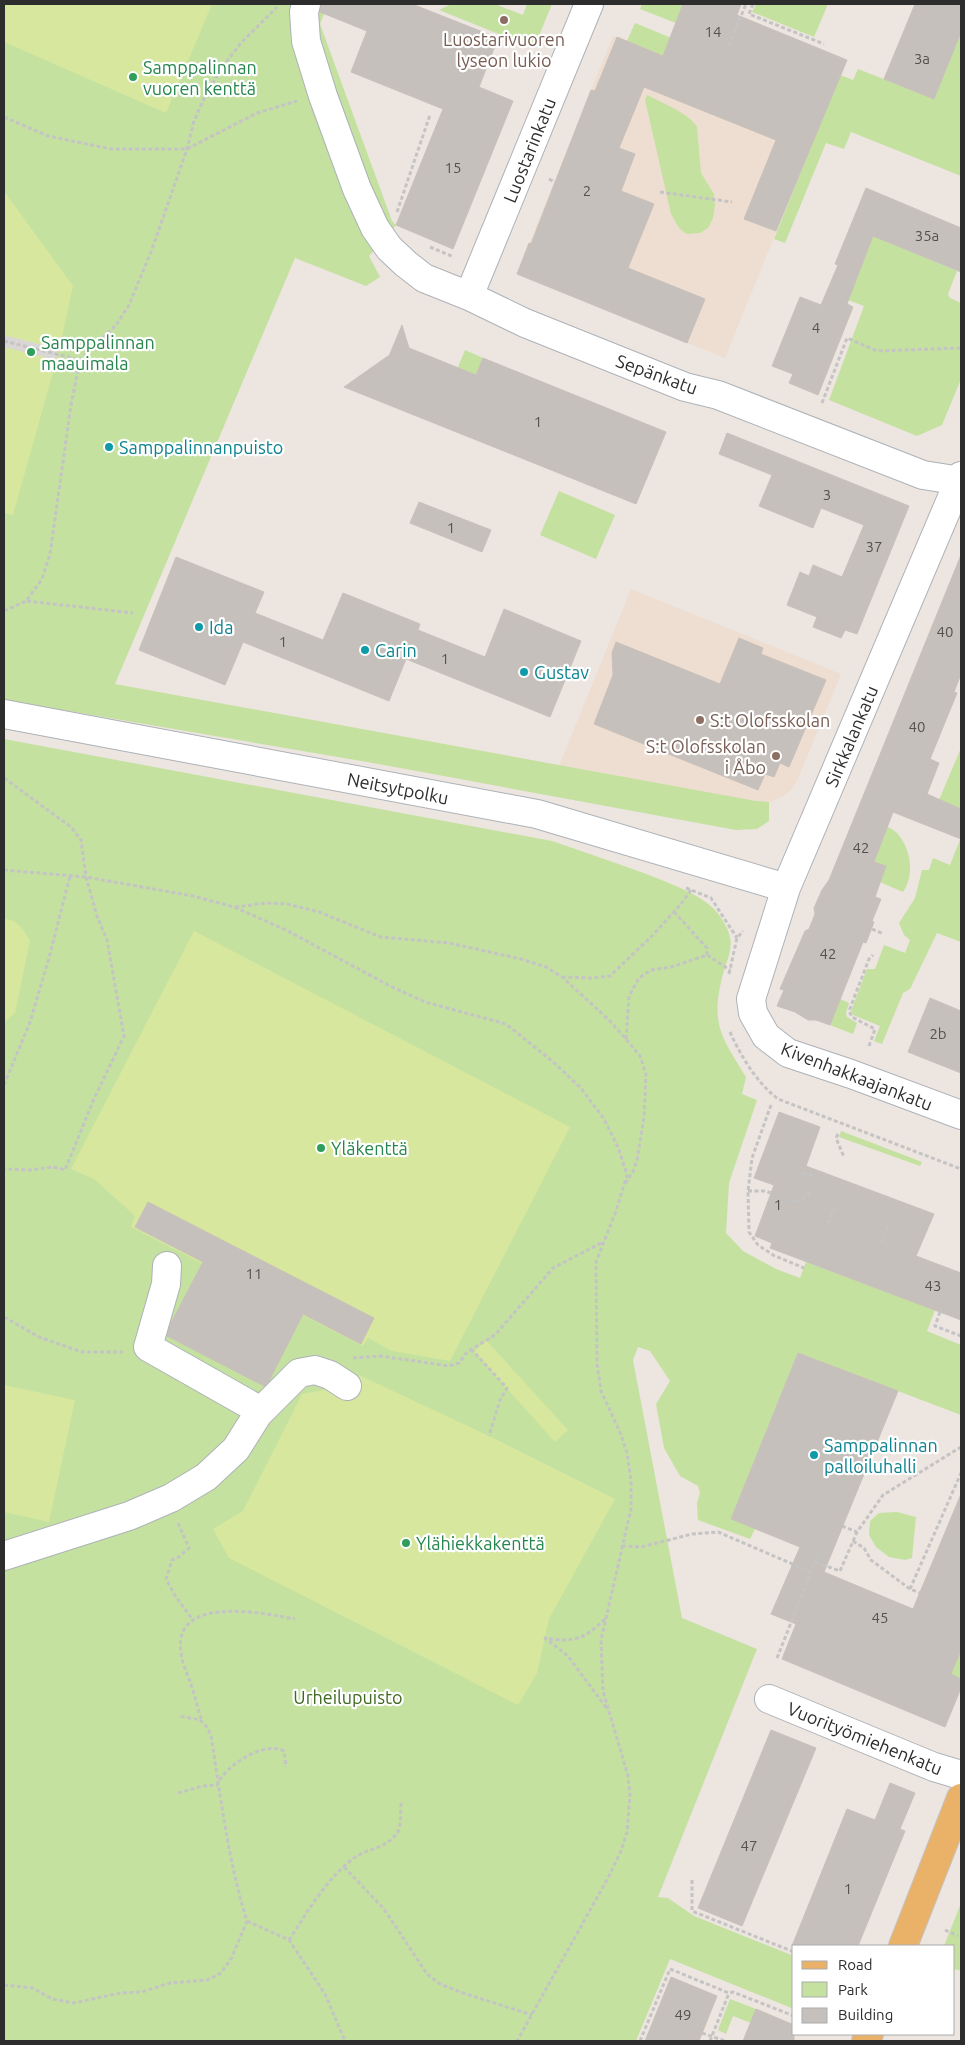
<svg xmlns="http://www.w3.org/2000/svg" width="965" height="2045" font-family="Ubuntu,sans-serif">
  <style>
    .education { fill: #eeded1 }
    .green { fill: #c4e1a0 }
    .pitch { fill: #d7e79d }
    .plaza { fill: #dad6d3 }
    .building { fill: #c6c0bc; stroke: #c9c0ba }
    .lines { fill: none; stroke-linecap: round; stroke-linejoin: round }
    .minor-casing { stroke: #adb2b8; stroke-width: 30 }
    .major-casing { stroke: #c4c4c4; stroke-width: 30 }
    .path { stroke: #c4c4c4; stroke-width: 3; stroke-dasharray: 4 2.5; stroke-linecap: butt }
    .minor { stroke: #fff; stroke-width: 28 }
    .major { stroke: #eab169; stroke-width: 28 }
    .education-dot { fill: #8d6e63; stroke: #fff; stroke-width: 2 }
    .leisure-dot { fill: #2e9e5b; stroke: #fff; stroke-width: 2 }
    .culture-dot { fill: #0f9aa8; stroke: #fff; stroke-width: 2 }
    .labels { text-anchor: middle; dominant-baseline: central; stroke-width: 4.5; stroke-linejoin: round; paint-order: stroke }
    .number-label { font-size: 15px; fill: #535251 }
    .education-label { font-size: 18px; fill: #785e54; stroke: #fff }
    .leisure-label { font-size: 18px; fill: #27864d; stroke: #fff; text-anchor: start }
    .street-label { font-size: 18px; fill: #2d2d2d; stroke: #fff }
    .culture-label { font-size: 18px; fill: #0d838f; stroke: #fff; text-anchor: start }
    .park-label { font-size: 18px; fill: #3e681f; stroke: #fff }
  </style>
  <rect width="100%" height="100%" fill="#ede5e0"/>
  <path class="education" d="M613 36 822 119 725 358 517 274Z
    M631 589 841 674 798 779 791 790 781 798 769 802 756 801 559 766Z"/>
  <path class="green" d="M4 4H328L320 24 392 221 396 225 369 256 380 277 366 286 295 258 115 684 756 801 769 802V821L757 829 736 830 373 763 4 700Z
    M451 4H495L523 15 527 4H552L534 48 439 10Z
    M642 4H679L683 5 676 23 640 9Z
    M756 4H828L814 37 752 12Z
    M635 23 710 54 703 72 627 41Z
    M961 32V176L851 132 844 149 826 143 785 243 774 239 840 75 853 80 858 69 934 99Z
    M647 95C661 102 690 114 697 127L701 173 714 194 715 205 713 218 708 228 700 233 689 234 685 233 679 228 671 214 646 104 645 100Z
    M879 221 890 243 957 271 948 294 950 298 961 303V379L942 425 917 436 829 400 864 306 848 300Z
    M465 350 483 358 474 379 461 374 462 369 458 367Z
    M559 491 615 515 596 559 540 535Z
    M4 739 552 841C584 852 617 863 649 875 671 884 695 892 713 908 720 915 728 927 730 937 733 949 726 963 723 974 710 1024 721 1036 746 1077L742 1094 757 1100 729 1183 726 1233 743 1251 776 1269 800 1278 806 1262 935 1310 927 1331 961 1345V1415L798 1353 731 1519 755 1529 750 1539 698 1520 697 1503 700 1493 698 1486 680 1476 664 1448 656 1404 670 1381 650 1351 638 1347 633 1360 682 1618 757 1649 658 1897 668 1898 694 1916 794 1956V2009L670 1959 636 2041H4Z
    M961 748V809L939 800Z
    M875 823C883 825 891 827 897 833 911 849 915 874 903 892L880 882 886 866 874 862 885 833 873 828Z
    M961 837V942L937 933 910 989 903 993 882 1044 874 1041 880 1026 853 1015 851 1011 867 969H875L884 945 905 953 910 940 904 935 899 923 915 898 922 870H929L933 858 950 865Z
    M840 999 849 1003 846 1013 847 1017 857 1023 853 1034 830 1025Z
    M841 1131 922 1162 920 1166 839 1137Z
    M897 1512 916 1517 912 1558 905 1560 889 1557 876 1547 869 1535 870 1521 879 1513Z
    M961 1650V1679L951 1674Z
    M961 1903V1971L955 1969 954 1973V1946H944Z
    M730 1999 756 2009 751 2023 733 2016 726 2034 718 2030Z"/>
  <path class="pitch" d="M4 4H212L166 113 4 42Z
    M4 191 73 286 58 355 13 515 4 513Z
    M4 919C18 919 24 930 30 941L15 1013 4 1022Z
    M194 931 570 1127 450 1361 392 1351 368 1338 363 1346 131 1227 135 1216 94 1179 71 1169Z
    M486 1340 568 1430 555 1442 474 1352Z
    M359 1375 489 1436 615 1499 549 1619 537 1673 518 1705 229 1558 213 1529 243 1511 302 1394 347 1386Z
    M4 1385 75 1400 49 1522 4 1512Z"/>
  <path class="plaza" d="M4 335 59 349 56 360 4 347Z"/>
  <path class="building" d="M321 4H412L498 38 479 87 513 101 453 249 396 225 443 109 351 72 367 31 320 12Z
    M683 4H741L737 15 847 60 776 231 744 219 776 140 644 87 619 148 635 154 621 191 654 204 628 268 705 299 687 343 517 274 529 243 531 244 591 90 595 91 617 37 663 56Z
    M915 4H961V32L934 99 884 79Z
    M866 188 961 228V272L873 236 847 304 853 307 818 395 789 383 793 374 772 366 800 297 821 305 838 265 835 264Z
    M402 325 409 348 476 375 483 358 666 432 636 504 344 387 388 356H389Z
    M727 433 909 506 857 634 845 630 841 638 813 627 817 617 787 605 800 572 809 576 813 565 842 577 864 525 821 508 813 528 759 506 772 475 719 454Z
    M419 502 491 530 482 552 410 523Z
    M961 555V674L954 692 957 693 930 759 939 763 927 794 961 809V839L893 812 874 862 886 866 875 897 881 899 872 921 874 922 866 943 863 942 830 1025 816 1020H808L795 1012 777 1006 784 990 780 989 805 931 809 929 815 914 814 908 822 890 829 880Z
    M176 557 264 592 255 613 323 640 343 593 420 624 418 630 485 657 504 609 581 641 550 717 406 659 389 701 243 642 225 685 139 650Z
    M739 638 763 648 761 654 826 680 789 767 780 763 774 777 765 774 758 790 594 724 613 675 612 653 616 642 720 684Z
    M930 998 961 1011V1073L908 1052Z
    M779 1112 820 1127 806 1166 934 1214 916 1256 961 1273V1320L770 1248 772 1243 755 1236 774 1185 754 1178Z
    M148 1202 374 1318 361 1344 303 1314 269 1381 264 1386 167 1336 171 1323 203 1262 135 1227Z
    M798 1353 898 1391 824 1572 913 1609 961 1494V1650L951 1674 961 1679V1688L945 1727 782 1659 796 1624 771 1614 800 1547 731 1519Z
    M771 1730 816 1748 742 1926 698 1908Z
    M890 1783 915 1793 900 1829 905 1831 858 1946H792L847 1809 875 1820Z
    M671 1977 717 1996 699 2041H645Z
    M756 2009 794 2025V2041H743Z"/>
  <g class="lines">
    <g class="minor-casing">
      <path id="minor" d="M306 4 304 12 306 41 323 96 357 189 375 228 389 248 406 264 424 278 469 296 525 323 685 387 718 395 923 475 961 481
        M469 296 589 4
        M961 476 786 888 751 999 753 1013 766 1036 788 1053 851 1074 961 1115
        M4 714 537 814 786 888
        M167 1266 166 1284 148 1347 261 1411
        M4 1556 129 1516 171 1498 206 1477 236 1449 258 1414 299 1373 315 1370 330 1375 347 1386
        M769 1699 934 1767 961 1775"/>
    </g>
    <g class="major-casing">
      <path id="major" d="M903 1946 961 1798
        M866 2041 869 2034"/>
    </g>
    <path class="path" d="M753 4 749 14 824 44
      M729 45 746 4
      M4 117 48 136 111 149H187L257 113 297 101
      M549 179 555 182
      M660 192 732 202
      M397 212 430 115
      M430 247 454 257
      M4 341 80 360
      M822 403 847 338 877 351 961 348
      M27 601 133 613
      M4 611 26 601 42 579 50 554 71 405 80 360 116 325 129 305 151 252 187 149 194 121 207 92 223 66 240 44 277 7
      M4 778 71 827 81 840 86 877 97 916 107 940 124 1036 93 1101 65 1170 54 1167 29 1170 4 1169
      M4 870 86 877 193 896 234 907 286 930 390 986 425 1002 506 1024 552 1061 580 1087 604 1119 618 1147 627 1175 616 1211 596 1262 597 1364 601 1391 620 1432 627 1453 631 1480V1509L601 1640 603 1691 628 1776 630 1795 627 1832 621 1851 608 1878 517 2041
      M686 888 711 898 737 938
      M235 907 267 903 287 904 319 912 381 937 449 943 521 959 546 967 562 977 608 1019 626 1039 640 1056 646 1074 644 1117 637 1160 633 1172 625 1184
      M674 912 707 948V955
      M872 929 884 934
      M729 974 737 938 743 931
      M562 977 591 978 610 976 653 935 681 904 691 890
      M730 1032C741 1056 756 1082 778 1099L961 1169
      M626 1039 629 996 639 978 651 970 671 967 707 955 730 970
      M869 1046 875 1029 852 1017 849 1011 869 959 873 955
      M4 1085 30 1022 49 958 70 876
      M771 1105 752 1158 748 1191 749 1232 758 1245 773 1255 804 1268
      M838 1134 836 1138 844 1157
      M803 1173 813 1176
      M748 1191H765L771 1193
      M790 1200 796 1202 810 1193
      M828 1223 836 1206
      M882 1243 888 1225
      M940 1312 935 1326 961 1336
      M4 1317 39 1337 82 1352H123
      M471 1349 507 1388 500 1400 489 1436
      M353 1358 380 1356 449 1366 459 1363 467 1352 495 1335 553 1268 603 1242
      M178 1523 189 1548 179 1557 172 1560 166 1579 174 1594 192 1619
      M842 1526 857 1532
      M853 1541 864 1548 871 1560 910 1589 920 1593
      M622 1546 641 1547 692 1534 718 1532 811 1572
      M815 1562 818 1554
      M910 1589 961 1473
      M605 1619C585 1639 573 1643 545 1638L568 1656 608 1710
      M777 1658 815 1562 840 1571 857 1532 883 1495 961 1447
      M201 1719C197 1706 194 1692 189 1679 186 1671 182 1662 181 1653 172 1594 263 1613 295 1619
      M178 1793 203 1786 217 1785C225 1766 264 1740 284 1751L286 1767
      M344 1867 384 1909 427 1974 440 1984 463 1993 532 2015
      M692 1880V1911L794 1952
      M247 1921 289 1940 325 1994 345 2041
      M945 1930 958 1936
      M289 1940C308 1911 326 1879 354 1858 368 1848 386 1849 397 1833 402 1826 400 1811 401 1803
      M4 1985 33 1988 52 1999 74 2003 120 1993 142 1992 170 1983 207 1980 221 1973 232 1957 247 1921C228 1861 221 1798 211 1736 203 1716 197 1720 178 1716
      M702 2033 725 2041
      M640 2041 670 1969 729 1993 733 1992 794 2016
      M710 2041 729 1993"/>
    <use href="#minor" class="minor"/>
    <use href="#major" class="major"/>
  </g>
  <g class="education-dot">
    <circle cx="504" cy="20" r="5"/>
    <circle cx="700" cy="720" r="5"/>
    <circle cx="776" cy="756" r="5"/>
  </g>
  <g class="leisure-dot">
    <circle cx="133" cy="77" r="5"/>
    <circle cx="31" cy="352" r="5"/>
    <circle cx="321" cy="1148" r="5"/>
    <circle cx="406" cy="1543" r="5"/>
  </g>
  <g class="culture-dot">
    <circle cx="109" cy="447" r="5"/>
    <circle cx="199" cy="627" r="5"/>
    <circle cx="365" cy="650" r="5"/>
    <circle cx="524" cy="672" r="5"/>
    <circle cx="814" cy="1455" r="5"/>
  </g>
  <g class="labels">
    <g class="number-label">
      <text x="713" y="31">14</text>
      <text x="922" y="58">3a</text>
      <text x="453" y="167">15</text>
      <text x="587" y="190">2</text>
      <text x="927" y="235">35a</text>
      <text x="816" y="327">4</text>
      <text x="538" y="421">1</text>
      <text x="827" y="494">3</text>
      <text x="451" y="527">1</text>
      <text x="874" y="546">37</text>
      <text x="945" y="631">40</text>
      <text x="283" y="641">1</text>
      <text x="445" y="658">1</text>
      <text x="917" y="726">40</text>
      <text x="861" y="847">42</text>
      <text x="828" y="953">42</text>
      <text x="938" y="1033">2b</text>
      <text x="778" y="1204">1</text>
      <text x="254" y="1273">11</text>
      <text x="933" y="1285">43</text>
      <text x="880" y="1617">45</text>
      <text x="749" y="1845">47</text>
      <text x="848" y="1888">1</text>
      <text x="683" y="2014">49</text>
    </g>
    <g class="education-label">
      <text x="504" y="39">Luostarivuoren<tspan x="504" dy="21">lyseon lukio</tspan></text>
      <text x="710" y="720" text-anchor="start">S:t Olofsskolan</text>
      <text x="766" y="746" text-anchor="end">S:t Olofsskolan<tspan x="766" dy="21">i Åbo</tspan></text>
    </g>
    <g class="leisure-label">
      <text x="143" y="67">Samppalinnan<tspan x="143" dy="21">vuoren kenttä</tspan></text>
      <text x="41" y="342">Samppalinnan<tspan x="41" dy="21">maauimala</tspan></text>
      <text x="331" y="1148">Yläkenttä</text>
      <text x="416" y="1543">Ylähiekkakenttä</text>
    </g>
    <g class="street-label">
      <text transform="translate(529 150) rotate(-68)">Luostarinkatu</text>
      <text transform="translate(657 374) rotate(20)">Sepänkatu</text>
      <text transform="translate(851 736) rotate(-67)">Sirkkalankatu</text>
      <text transform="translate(398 788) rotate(11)">Neitsytpolku</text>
      <text transform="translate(857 1076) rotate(21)">Kivenhakkaajankatu</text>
      <text transform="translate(865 1738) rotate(22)">Vuorityömiehenkatu</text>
    </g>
    <g class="culture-label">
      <text x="119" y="447">Samppalinnanpuisto</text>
      <text x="209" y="627">Ida</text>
      <text x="375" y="650">Carin</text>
      <text x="534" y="672">Gustav</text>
      <text x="824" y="1445">Samppalinnan<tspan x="824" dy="21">palloiluhalli</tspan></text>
    </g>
    <g class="park-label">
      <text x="348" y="1697">Urheilupuisto</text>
    </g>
  </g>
  <rect width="965" height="2045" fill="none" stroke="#2d2d2d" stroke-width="10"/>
  <rect x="792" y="1945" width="162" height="90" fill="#ffffff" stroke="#ababab"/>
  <rect x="802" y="1961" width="25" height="8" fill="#eab169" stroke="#ababab"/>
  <text x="838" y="1970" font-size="15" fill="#2d2d2d">Road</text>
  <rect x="802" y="1982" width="25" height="15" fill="#c4e1a0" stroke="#ababab"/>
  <text x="838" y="1995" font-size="15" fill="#2d2d2d">Park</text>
  <rect x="802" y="2008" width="25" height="15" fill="#c6c0bc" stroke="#ababab"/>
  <text x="838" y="2020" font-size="15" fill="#2d2d2d">Building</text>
</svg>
